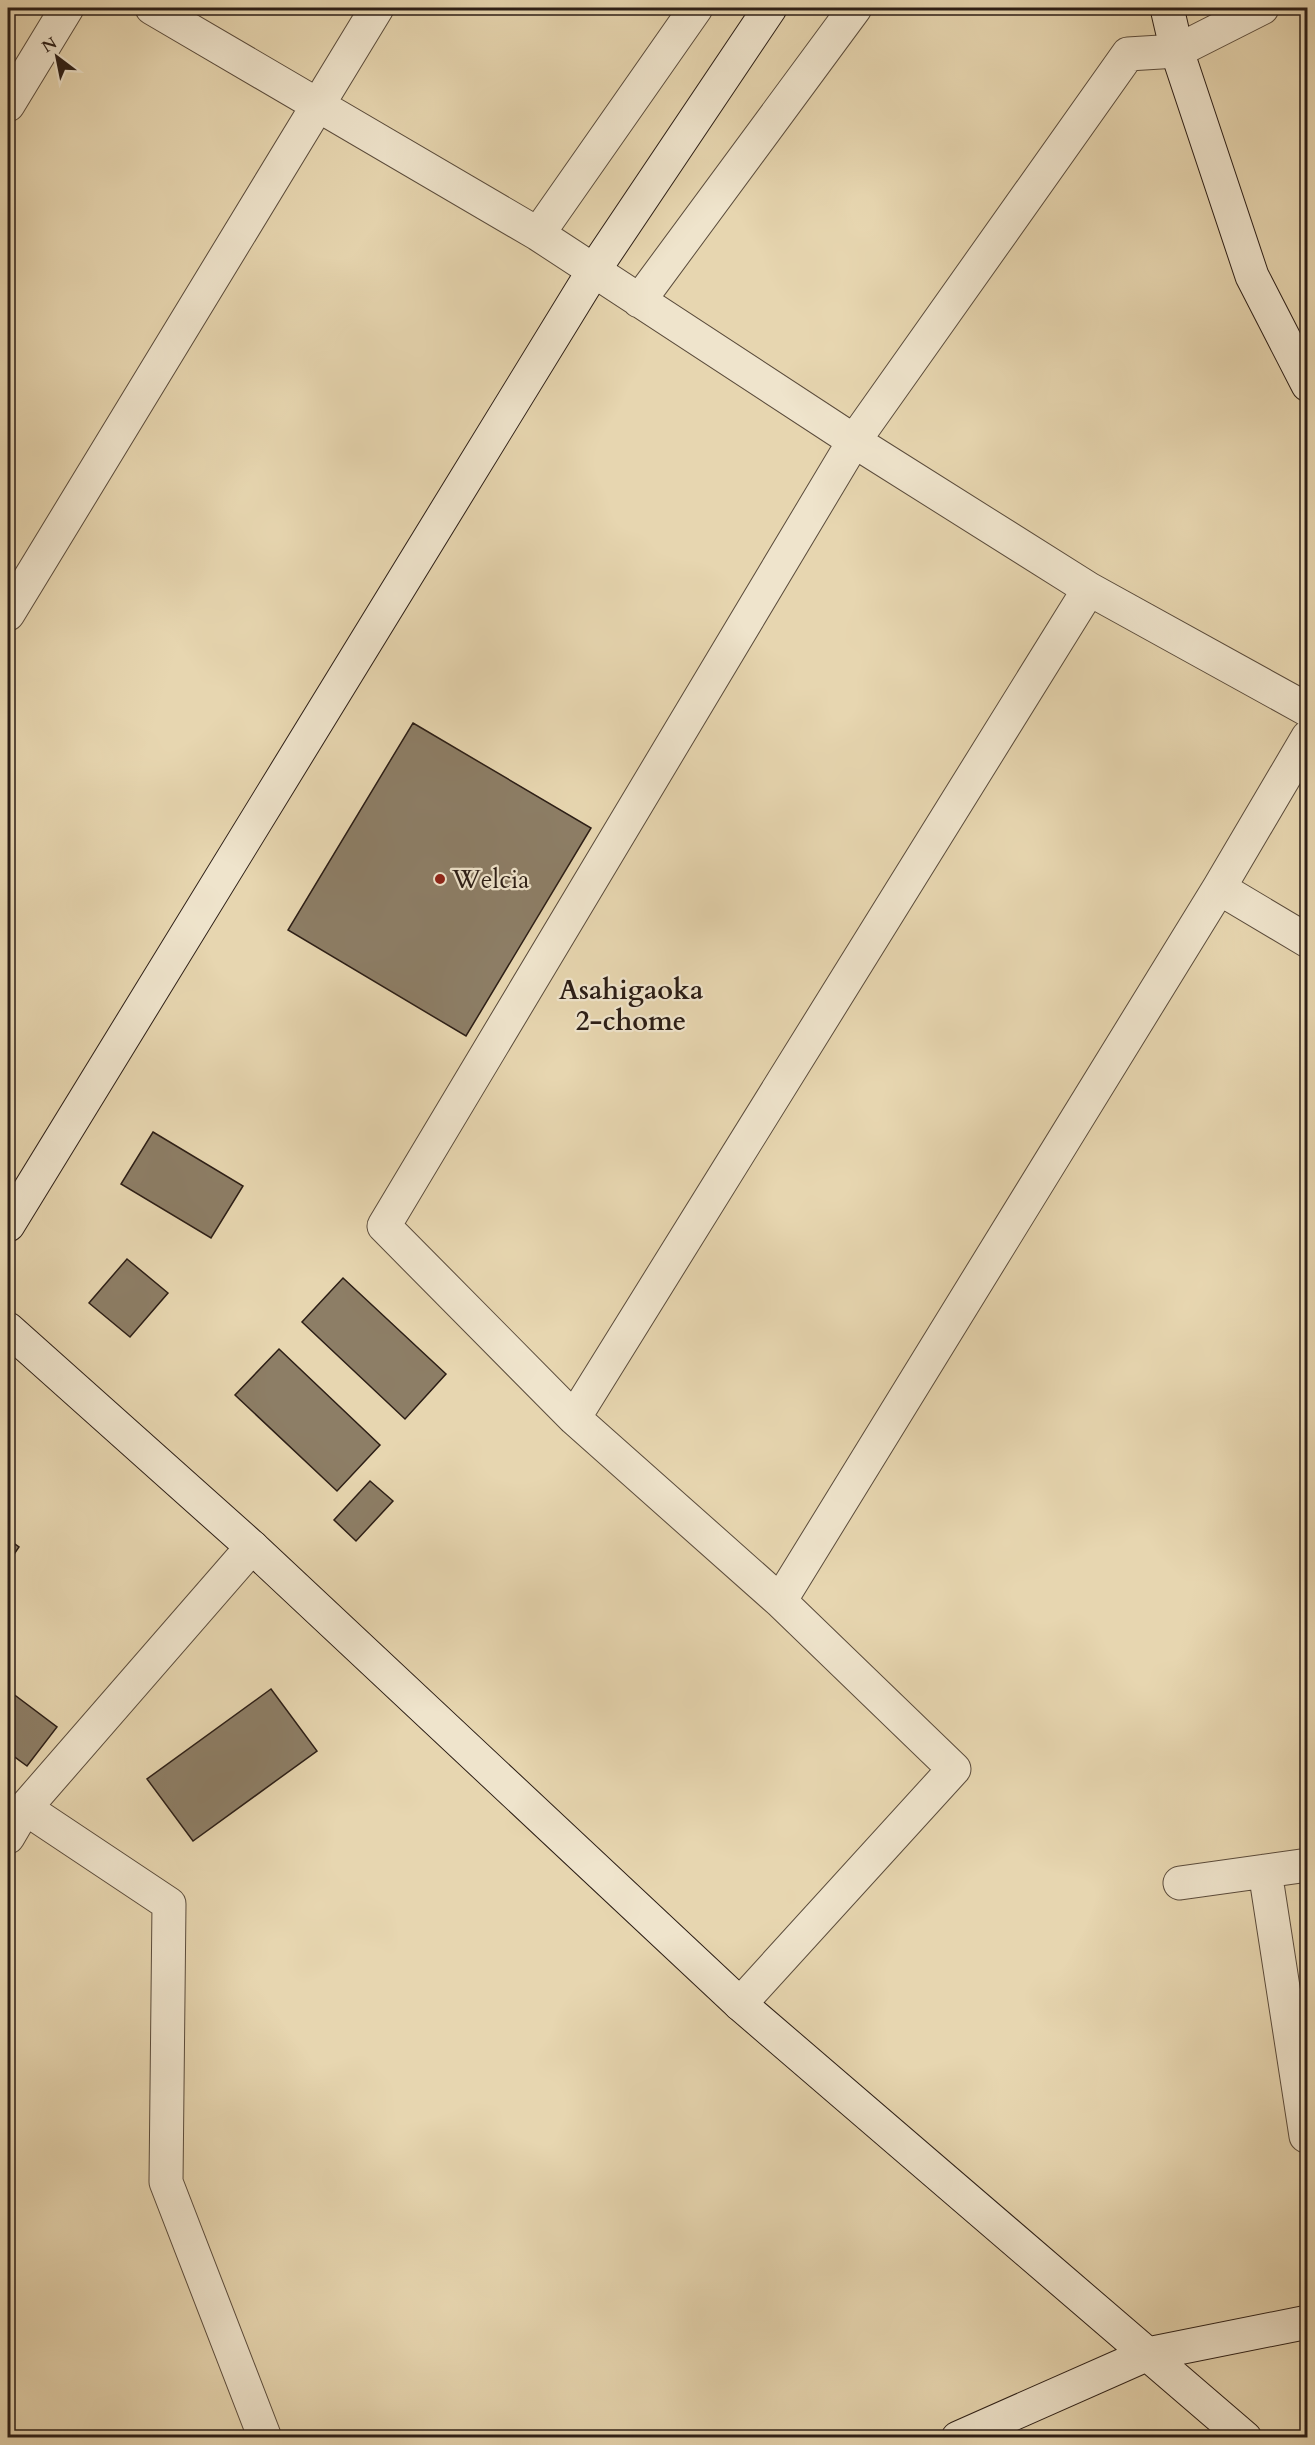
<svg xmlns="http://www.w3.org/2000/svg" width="1315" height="2445" font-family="Cardo,serif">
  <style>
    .building { fill: #8d7e66; stroke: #2c1e16; stroke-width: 1.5 }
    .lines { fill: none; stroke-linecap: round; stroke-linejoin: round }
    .street-casing { stroke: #5b4c3c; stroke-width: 35 }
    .secondary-casing { stroke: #2c1e16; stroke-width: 35 }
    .street { stroke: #efe4cc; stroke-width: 33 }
    .secondary { stroke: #efe4cc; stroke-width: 33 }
    .poi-dot { fill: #8f2418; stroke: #efe4cc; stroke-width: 2 }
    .labels { text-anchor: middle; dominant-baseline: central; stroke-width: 4.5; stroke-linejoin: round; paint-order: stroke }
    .poi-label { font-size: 26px; fill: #2c1e16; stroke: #efe4cc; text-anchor: start }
    .neighbourhood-label { font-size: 27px; font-weight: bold; fill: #2c1e16; stroke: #efe4cc }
  </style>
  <rect width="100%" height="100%" fill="#e7d6b0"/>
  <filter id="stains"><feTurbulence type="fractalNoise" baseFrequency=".00333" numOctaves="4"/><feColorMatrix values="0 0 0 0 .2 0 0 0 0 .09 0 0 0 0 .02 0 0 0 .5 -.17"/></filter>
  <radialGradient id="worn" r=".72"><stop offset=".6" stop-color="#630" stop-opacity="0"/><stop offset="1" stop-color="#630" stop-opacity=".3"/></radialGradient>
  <path class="building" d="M413 723 591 828 466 1036 288 930Z
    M153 1132 243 1186 211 1238 121 1184Z
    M127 1259 168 1293 130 1337 89 1303Z
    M343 1278 446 1374 405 1419 302 1322Z
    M279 1349 380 1445 337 1491 235 1395Z
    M370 1481 393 1501 356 1541 334 1520Z
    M8 1539 19 1547 8 1563Z
    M271 1689 317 1751 193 1841 147 1779Z
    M8 1690 57 1727 27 1766 8 1752Z"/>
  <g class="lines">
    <g class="street-casing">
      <path id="street" d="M152 8 538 234 854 441 1089 589 1308 710
        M8 105 67 8
        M538 234 696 8
        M639 301 855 8
        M8 614 377 8
        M1219 888 1308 941
        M574 1418 1089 589
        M780 1601 1219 888 1308 737
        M25 1808 169 1904 166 2182 265 2438
        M8 1837 25 1808 252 1547
        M1265 1871 1306 2136H1308
        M1180 1883 1308 1865
        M740 2004 954 1769 780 1601 574 1418 384 1226 854 441 1128 54 1177 51 1262 8"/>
    </g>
    <g class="secondary-casing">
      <path id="secondary" d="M1167 8 1177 51 1252 276 1308 385
        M8 1225 594 270 770 8
        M8 1329 252 1547 740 2004 1245 2438
        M958 2438 1148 2354 1308 2322"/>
    </g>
    <use href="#street" class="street"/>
    <use href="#secondary" class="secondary"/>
  </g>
  <circle class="poi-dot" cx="440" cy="879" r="6"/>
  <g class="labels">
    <g class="poi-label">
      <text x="452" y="879">Welcia</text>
    </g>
    <g class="neighbourhood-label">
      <text x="631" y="990">Asahigaoka<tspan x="631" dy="31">2-chome</tspan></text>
    </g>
  </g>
  <rect width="1315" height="2445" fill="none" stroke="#e7d6b0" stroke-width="30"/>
  <rect x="9" y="9" width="1297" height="2427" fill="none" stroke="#2c1e16" stroke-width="3"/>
  <rect x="15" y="15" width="1285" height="2415" fill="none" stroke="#2c1e16" stroke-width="1.5"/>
  <g transform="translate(57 57) rotate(328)" stroke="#efe4cc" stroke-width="4.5" paint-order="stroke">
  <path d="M0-4.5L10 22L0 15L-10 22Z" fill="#2c1e16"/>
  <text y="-9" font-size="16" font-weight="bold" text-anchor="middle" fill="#2c1e16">N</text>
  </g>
  <rect width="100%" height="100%" filter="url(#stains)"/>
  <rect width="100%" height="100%" fill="url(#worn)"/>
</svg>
